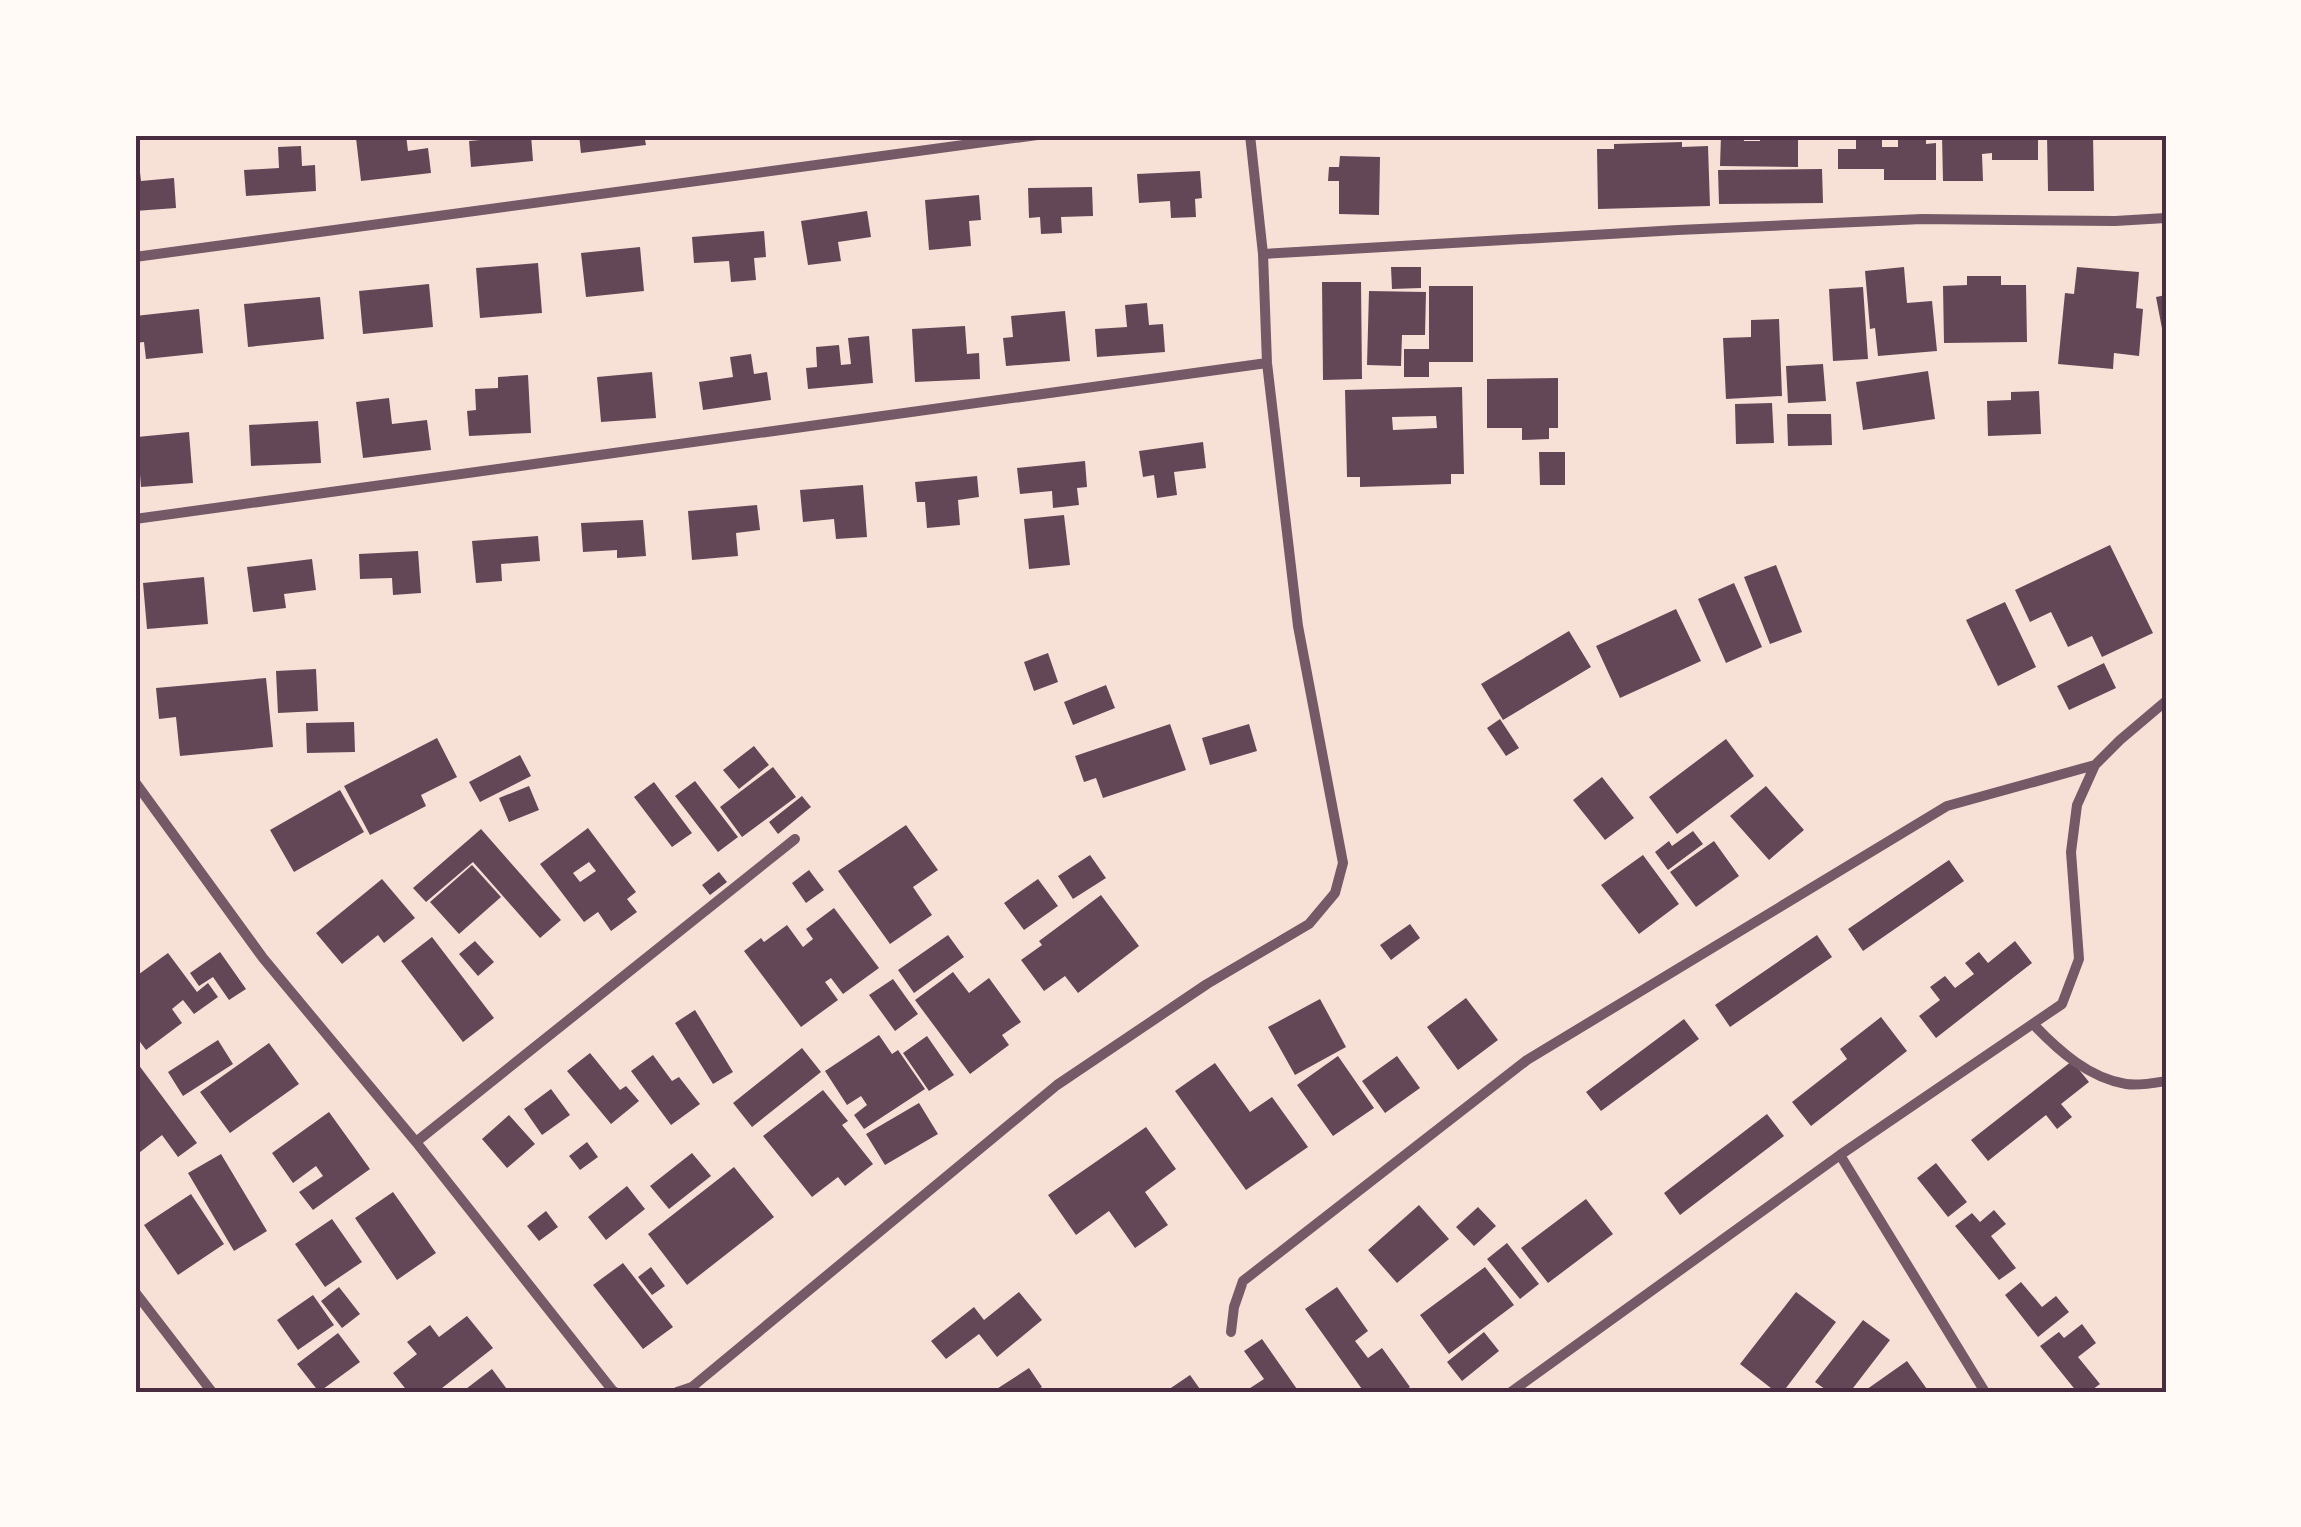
<svg xmlns="http://www.w3.org/2000/svg" width="2301" height="1527" font-family="Manrope,sans-serif">
  <style>
    .building { fill: #644757; fill-rule: evenodd }
    .lines { fill: none; stroke-linecap: round; stroke-linejoin: round }
    .minor { stroke: #755966; stroke-width: 10 }
    .neatline { fill: none; stroke: #4a2c40; stroke-width: 4 }
  </style>
  <rect width="100%" height="100%" fill="#f7e1d7"/>
  <path class="building" d="M377 135H406L408 151 428 148 431 173 361 181 356 138Z
    M501 135H531L533 161 471 167 469 141 502 138Z
    M579 135H644L646 145 581 153Z
    M1721 135H1743L1744 141H1760V135H1798V167L1720 166Z
    M1856 135H1882V147H1898V135H1926V144L1936 143V180H1884V169H1838V149H1856Z
    M1942 135H2038V160H1992V153L1982 154 1983 181H1943Z
    M2047 135H2093L2094 191H2048Z
    M1682 142V147L1708 146 1710 206 1598 209 1597 149H1614V144Z
    M301 146 302 166 315 165 316 191 246 196 244 170 279 168 278 147Z
    M1340 156 1380 157 1379 215 1339 214V181H1328L1329 167H1339Z
    M135 164H139L141 181 174 178 176 208 135 211Z
    M1822 169 1823 203 1719 204 1718 170Z
    M1200 171 1202 198 1195 199 1196 217 1171 218 1170 201 1139 203 1137 174Z
    M1092 187 1093 216 1061 217 1062 233 1041 234 1040 217 1029 218 1028 188Z
    M979 195 981 220 969 221 971 246 929 250 925 200Z
    M867 211 871 237 838 242 841 261 808 265 801 221Z
    M764 231 766 257 754 258 756 280 731 282 729 261 694 263 692 237Z
    M640 247 644 291 586 297 581 253Z
    M538 263 542 313 480 318 476 268Z
    M1391 267H1421V288L1392 289Z
    M1904 267 1907 303 1932 301 1937 351 1878 356 1875 328 1870 329 1865 271Z
    M2077 267 2139 272 2136 308 2143 309 2139 356 2114 353 2113 369 2058 364 2065 293 2074 294Z
    M1967 276H2001V285H2026L2027 342 1944 343 1943 286 1967 285Z
    M1322 282H1361L1362 379 1323 380Z
    M429 284 433 327 363 334 359 291Z
    M1429 286H1473V362H1429V377H1404V349H1429Z
    M1863 287 1868 359 1833 361 1829 289Z
    M1369 291 1426 292 1425 335H1402L1401 366 1367 365Z
    M2166 295V339H2164L2156 297Z
    M320 297 324 339 248 347 244 304Z
    M1147 303 1149 325 1163 324 1165 352 1097 357 1095 329 1127 327 1125 305Z
    M199 309 203 353 146 359 144 342 135 343V316Z
    M1065 311 1070 361 1006 366 1003 338 1013 337 1011 316Z
    M1779 319 1782 396 1726 399 1723 338 1751 337V320Z
    M965 326 967 354 979 353 980 379 915 382 912 329Z
    M869 336 873 383 808 389 806 368 817 367 816 347 839 345 841 365 851 364 848 338Z
    M751 354 754 374 767 372 771 400 703 410 699 382 733 377 730 357Z
    M1823 364 1826 401 1788 403 1786 366Z
    M1928 371 1935 419 1863 430 1856 382Z
    M652 372 656 418 601 422 597 377Z
    M528 375 531 433 469 436 467 411 476 410 475 389 498 388V377Z
    M1558 378V428H1549V439L1522 440V428H1487V379Z
    M1462 387 1464 474H1451V484L1360 487V477H1347L1345 390ZM1436 416 1437 428 1393 430 1392 417Z
    M2039 391 2041 434 1988 436 1987 401 2011 400V392Z
    M389 398 392 424 427 420 431 450 363 458 356 402Z
    M1772 403 1774 443 1736 444 1735 404Z
    M1787 414H1831L1832 445 1788 446Z
    M318 421 321 463 251 466 249 425Z
    M189 432 193 483 141 487 137 437Z
    M1203 442 1206 468 1174 472 1177 495 1157 498 1154 475 1143 477 1139 451Z
    M1539 452H1565V485H1540Z
    M1085 461 1087 487 1077 488 1079 505 1053 508 1052 491 1020 494 1017 468Z
    M977 476 979 497 958 500 960 525 927 528 925 502H917L915 482Z
    M863 485 867 537 836 539 834 519 803 522 800 490Z
    M757 505 760 530 736 533 738 556 692 560 688 511Z
    M1064 515 1070 565 1029 569 1024 519Z
    M643 520 646 556 617 558V550L583 552 581 523Z
    M538 536 540 561 501 564 502 581 476 583 472 541Z
    M2110 545 2153 633 2102 657 2092 636 2068 647 2051 612 2030 622 2015 590Z
    M418 551 421 593 393 595 392 578 360 579 359 554Z
    M312 559 316 590 284 594 286 608 253 612 247 567Z
    M1776 565 1802 632 1770 644 1744 577Z
    M204 577 208 624 147 629 143 583Z
    M1734 583 1762 647 1726 663 1698 599Z
    M2005 602 2036 667 1998 686 1966 620Z
    M1676 609 1701 661 1620 698 1596 646Z
    M1569 631 1591 667 1503 720 1481 684Z
    M1048 653 1058 682 1034 691 1024 662Z
    M2104 663 2116 688 2069 710 2057 686Z
    M316 669 318 711 278 713 276 671Z
    M266 678 273 747 180 756 176 717 159 719 156 688Z
    M1106 685 1115 708 1073 725 1064 702Z
    M1500 719 1519 748 1506 756 1487 728Z
    M354 722 355 752 307 753 306 723Z
    M1170 724 1186 770 1103 798 1096 778 1084 782 1075 756Z
    M1249 724 1257 751 1210 765 1202 738Z
    M437 738 457 777 421 795 426 806 370 835 344 786Z
    M1726 739 1754 776 1677 834 1649 797Z
    M754 746 769 765 739 789 723 770Z
    M520 755 531 776 480 802 469 782Z
    M773 767 796 797 742 837 720 807Z
    M1602 777 1634 818 1605 840 1573 800Z
    M695 781 738 837 718 852 675 796Z
    M654 782 692 833 672 847 634 797Z
    M529 786 539 810 509 822 499 798Z
    M1766 786 1804 830 1769 860 1730 816Z
    M340 790 364 832 294 872 270 830Z
    M802 796 811 807 778 834 769 822Z
    M906 825 938 870 913 887 932 915 890 944 838 871Z
    M588 828 636 892 627 899 637 912 611 931 598 912 584 922 540 864ZM589 862 596 871 580 882 573 873Z
    M481 829 561 920 540 938 473 862 426 902 413 888Z
    M1693 831 1703 844 1668 870 1655 852 1669 841 1672 846Z
    M1714 841 1739 876 1696 907 1670 872Z
    M1090 855 1106 878 1073 899 1058 876Z
    M1643 855 1679 904 1639 934 1601 885Z
    M1949 860 1964 881 1863 951 1848 929Z
    M472 865 501 897 459 934 430 902Z
    M809 870 824 890 806 903 792 883Z
    M719 872 727 882 710 895 702 885Z
    M382 879 415 918 384 943 378 935 342 964 316 933Z
    M1038 879 1058 906 1024 930 1004 903Z
    M1101 895 1139 946 1078 993 1065 976 1044 991 1021 960 1042 945 1039 941Z
    M834 908 879 968 843 994 831 978 825 982 838 1000 801 1027 744 951 761 938 764 942 787 925 803 947 813 939 806 929Z
    M1410 924 1420 938 1391 960 1380 945Z
    M948 935 964 957 914 993 898 970Z
    M1817 935 1832 957 1730 1027 1715 1005Z
    M432 937 494 1018 463 1042 401 961Z
    M475 941 494 962 478 976 459 954Z
    M2015 941 2032 963 1936 1038 1919 1016 1940 1000 1930 987 1945 976 1955 988 1974 974 1965 963 1979 952 1988 963Z
    M220 952 246 989 229 1000 213 977 199 986 190 973Z
    M168 953 197 992 208 983 218 997 194 1014 183 1000 172 1009 182 1023 146 1050 135 1035V977Z
    M953 972 969 993 989 978 1021 1022 1002 1035 1009 1045 970 1074 915 1000Z
    M893 979 918 1014 895 1031 869 995Z
    M1466 998 1498 1040 1458 1070 1427 1027Z
    M1320 999 1346 1047 1295 1075 1268 1027Z
    M695 1010 733 1072 713 1084 675 1023Z
    M1881 1017 1907 1051 1811 1126 1792 1102 1847 1059 1840 1049Z
    M1684 1019 1699 1039 1601 1111 1586 1092Z
    M879 1035 892 1054 898 1050 925 1089 864 1129 854 1115 867 1105 861 1096 847 1105 825 1071Z
    M927 1036 954 1075 929 1091 903 1053Z
    M218 1040 233 1064 183 1096 168 1072Z
    M269 1043 299 1084 230 1133 200 1092Z
    M802 1048 821 1072 752 1127 733 1103Z
    M590 1053 620 1090 626 1086 639 1101 611 1124 567 1071Z
    M653 1055 672 1081 679 1077 700 1104 671 1125 631 1071Z
    M1338 1056 1374 1108 1333 1136 1297 1085Z
    M1397 1056 1420 1088 1385 1113 1362 1081Z
    M135 1060 197 1143 178 1157 162 1135 135 1156Z
    M2072 1061 2089 1082 2061 1104 2072 1117 2057 1129 2046 1115 1988 1161 1971 1140Z
    M1215 1063 1250 1112 1272 1097 1308 1147 1246 1190 1175 1091Z
    M551 1089 570 1115 542 1135 524 1109Z
    M823 1090 848 1121 842 1125 873 1164 845 1186 838 1177 812 1197 763 1136Z
    M919 1103 938 1134 885 1165 866 1134Z
    M329 1112 370 1169 313 1210 299 1192 323 1176 316 1166 293 1183 272 1153Z
    M1767 1114 1784 1136 1680 1215 1664 1193Z
    M509 1115 535 1144 507 1168 482 1139Z
    M1146 1127 1176 1169 1145 1192 1168 1225 1135 1248 1109 1211 1076 1235 1048 1195Z
    M587 1142 598 1157 580 1170 569 1156Z
    M692 1153 711 1176 669 1209 650 1186Z
    M221 1154 267 1231 234 1251 188 1173Z
    M1936 1163 1967 1202 1948 1217 1917 1178Z
    M734 1167 774 1217 687 1285 648 1234Z
    M627 1186 645 1209 606 1240 588 1217Z
    M393 1192 436 1253 397 1280 355 1218Z
    M191 1194 224 1244 178 1275 144 1225Z
    M1586 1199 1613 1234 1548 1283 1521 1248Z
    M1419 1205 1449 1239 1397 1283 1368 1250Z
    M1478 1207 1496 1226 1474 1246 1456 1227Z
    M1994 1210 2006 1224 1991 1236 2016 1268 1999 1280 1955 1226 1972 1213 1980 1222Z
    M546 1211 558 1227 539 1241 527 1226Z
    M332 1219 362 1262 325 1287 295 1244Z
    M1507 1243 1539 1284 1520 1299 1487 1259Z
    M623 1263 673 1327 643 1349 593 1285Z
    M651 1267 665 1286 652 1295 638 1277Z
    M1485 1267 1514 1305 1449 1354 1420 1315Z
    M2021 1282 2042 1307 2056 1296 2069 1312 2038 1337 2005 1295Z
    M339 1287 360 1314 342 1328 321 1301Z
    M1337 1287 1368 1331 1355 1341 1368 1358 1382 1348 1410 1387 1403 1392H1364L1305 1309Z
    M1019 1292 1042 1320 997 1357 979 1334 946 1359 931 1341 974 1307 984 1320Z
    M1796 1292 1836 1322 1783 1392H1776L1740 1364Z
    M313 1295 334 1325 298 1350 277 1320Z
    M467 1316 493 1348 437 1392H408L393 1373 417 1354 407 1342 430 1325 439 1337Z
    M1863 1320 1890 1340 1850 1392H1829L1815 1382Z
    M2082 1324 2096 1343 2078 1357 2100 1384 2089 1392H2077L2040 1346 2059 1332 2064 1338Z
    M1484 1332 1499 1351 1462 1381 1447 1362Z
    M338 1333 360 1362 319 1392 297 1364Z
    M1262 1339 1299 1392H1244L1264 1379 1244 1351Z
    M1907 1361 1929 1392H1863Z
    M1029 1368 1042 1387 1034 1392H992Z
    M492 1369 509 1392H462Z
    M1190 1375 1202 1392H1165Z"/>
  <g class="lines">
    <path class="minor" d="M1263 254 1678 230 1922 219 2115 221 2166 218
      M135 257 1037 135
      M135 519 1267 363
      M135 782 263 958 416 1142 613 1391 615 1392
      M2034 1025C2059 1051 2089 1078 2126 1084 2139 1086 2154 1083 2166 1081
      M416 1142 795 839
      M1840 1155 1985 1392
      M135 1292 212 1392
      M1231 1332 1234 1307 1243 1281 1527 1060 1947 806 2095 765
      M677 1392 692 1387 1057 1085 1207 984 1309 924 1335 893 1343 863 1298 626 1267 363 1263 254 1250 135
      M1511 1392 1840 1155 2062 1004 2079 959 2071 852 2077 805 2095 765 2120 740 2166 701"/>
  </g>
  <rect width="2301" height="1527" fill="none" stroke="#fffaf5" stroke-width="275"/>
  <rect x="138" y="138" width="2026" height="1252" class="neatline"/>
</svg>
